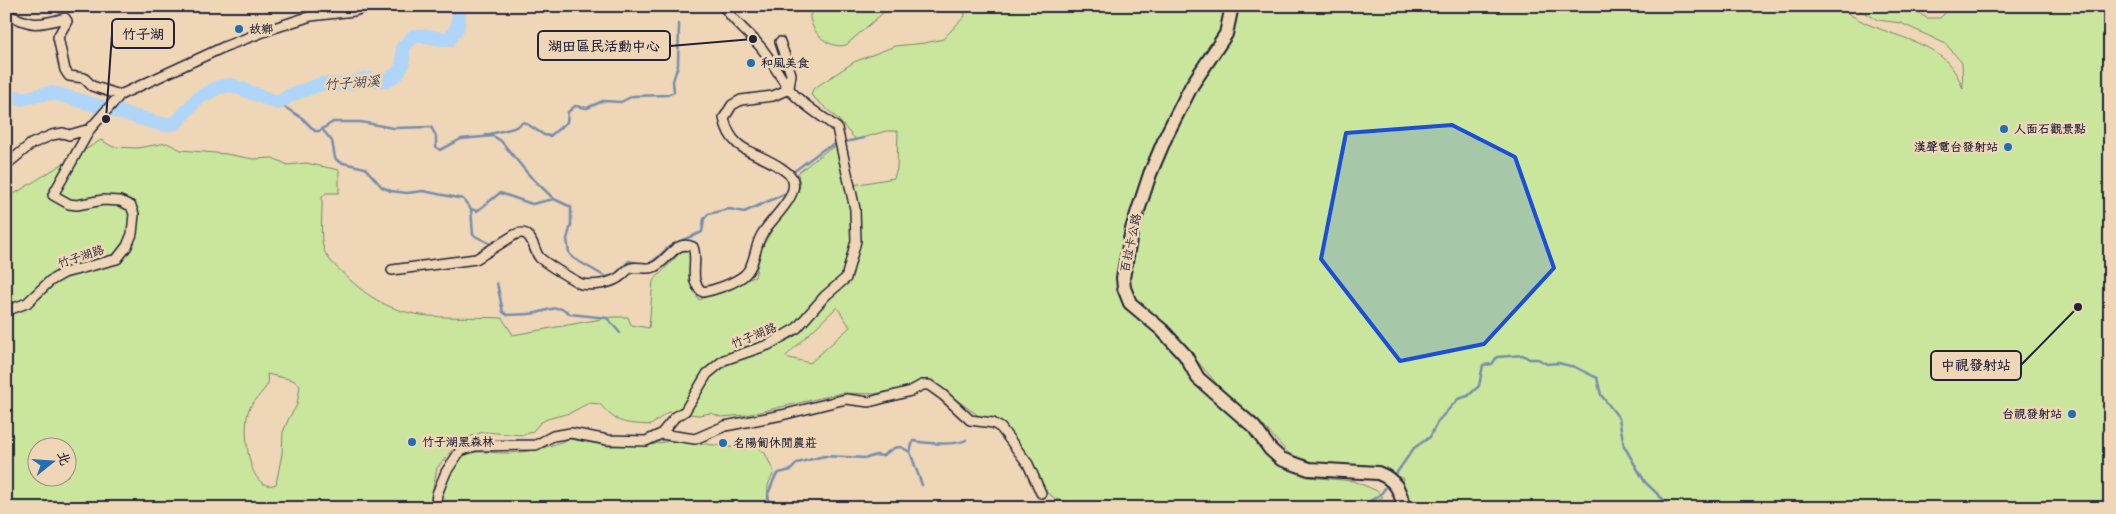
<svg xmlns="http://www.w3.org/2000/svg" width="2116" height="514" font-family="'Balsamiq Sans','LXGW WenKai TC',sans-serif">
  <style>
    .green { fill: #cae69d; stroke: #76846c; fill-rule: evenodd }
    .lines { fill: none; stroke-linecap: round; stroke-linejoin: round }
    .stream { stroke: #778dad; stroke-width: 2.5 }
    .river { stroke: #afd5f9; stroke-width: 14 }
    .minor-casing { stroke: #22223b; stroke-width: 12 }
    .secondary-casing { stroke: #22223b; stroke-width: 16 }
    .minor { stroke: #eed6b6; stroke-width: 9 }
    .secondary { stroke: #eed6b6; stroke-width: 12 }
    .marked { fill: #1d4ed8; fill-opacity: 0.2; stroke: #1d4ed8; stroke-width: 4; stroke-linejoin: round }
    .poi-dot { fill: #1f6fb2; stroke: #eed6b6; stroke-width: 2 }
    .labels { text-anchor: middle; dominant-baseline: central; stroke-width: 5; stroke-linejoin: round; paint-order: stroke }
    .poi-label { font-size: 12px; font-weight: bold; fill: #22223b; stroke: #eed6b6; text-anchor: start }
    .street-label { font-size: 12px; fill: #22223b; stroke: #eed6b6 }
    .water-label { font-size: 14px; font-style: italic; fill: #3e4661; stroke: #eed6b6 }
    .leader { fill: none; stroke: #22223b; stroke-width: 2 }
    .callout-dot { fill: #22223b; stroke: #eed6b6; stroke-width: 2 }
    .callout { fill: #eed6b6; stroke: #22223b; stroke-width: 2 }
    .callout-label { font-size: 14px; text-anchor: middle; font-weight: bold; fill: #22223b }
  </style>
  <rect width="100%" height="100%" fill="#eed6b6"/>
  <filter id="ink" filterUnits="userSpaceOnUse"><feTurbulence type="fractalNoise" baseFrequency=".02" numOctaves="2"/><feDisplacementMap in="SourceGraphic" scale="10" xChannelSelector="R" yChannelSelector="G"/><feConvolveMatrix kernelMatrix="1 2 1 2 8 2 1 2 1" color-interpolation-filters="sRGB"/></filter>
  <g filter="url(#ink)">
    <path class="green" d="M821 6H891L846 45C829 50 809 31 810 14Z
      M964 6H1228L1216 46 1141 192 1124 297 1182 356 1205 389 1234 419 1248 429 1269 455 1289 470 1307 477 1354 481 1377 491 1383 497 1359 508H1084L1056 499 1038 486 1019 448 999 421 979 416 936 385 927 380 917 382 905 388 874 394 842 393 746 415 721 417 711 413 699 415 668 412 651 425C624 423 618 425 600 404L589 403 570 413 547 419 540 423 532 432 523 435 483 432 466 438 451 451 437 468 430 503 433 508H6V199L101 140 113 147 137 148 167 143 181 150 226 154 253 159 273 158 288 165 306 163 339 170V193H326L322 197C323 213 319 235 324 250 328 261 341 271 349 279 399 326 440 315 502 318L513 335 612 317H628L631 325 649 328 653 281 682 251H689L691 254 689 282 699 300 740 281 755 277 761 249 774 227 789 208 800 187 798 173 826 151 835 147 838 149 843 176 853 185 894 178 897 169 898 131H886L856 140 837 118 811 95 813 89 854 62 895 46 925 43 943 39 965 16ZM837 307 850 327 810 363 785 357ZM267 374 293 380 300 386 297 405 289 418 283 432 282 454 276 484C247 496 242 425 249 409 250 406 265 389 268 384ZM38 446H68V476H38Z
      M1234 6H1839C1878 42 1944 31 1963 89L1962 63 1946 44 1901 23 1878 20 1852 6H1907L1927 18H1940L1948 10V6H2110V508H1371L1386 501 1393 505 1403 479 1390 470 1306 464 1292 457 1256 418 1225 393 1176 337 1133 299 1128 289 1134 239 1152 178 1175 126 1219 51Z
      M569 439 609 446 650 445 673 440 746 449 756 446 765 453 774 472 768 485 767 508H444C439 494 453 459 466 454 478 449 496 454 509 453 530 452 549 447 569 439Z"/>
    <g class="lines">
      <path class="stream" d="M278 103 302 118 315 131H319L333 122H361L393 128 431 127 436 136V147L440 150 461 139 493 136 501 141 529 175 554 199 571 207V225L567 239 569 253 573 258 606 277 615 275 629 261 642 264
        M322 129 332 141 335 158 339 162 365 168 382 187 391 191 407 193 423 191 463 199 471 209 473 235 489 243
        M486 135 514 128 524 122 544 135 550 136 567 122 568 112 575 106 587 108 603 101 621 102 633 96 667 95 674 92 673 81 678 65 679 24
        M845 142 864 138
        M793 172 824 149 834 145
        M471 209 477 211 500 193 532 204 554 199
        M648 264C657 260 661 253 669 247 679 240 691 237 702 232L704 219 708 214 729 209 744 212 787 193
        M497 283 503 312 507 315C516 314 527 315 536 313 547 311 559 303 570 314L607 318 620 333
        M910 452 922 485
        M1393 478 1414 448 1430 437 1438 421 1458 399 1468 396 1479 386 1483 365 1492 364 1497 357 1523 355 1529 359H1538L1547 364 1558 363 1575 367 1597 378 1601 395 1619 418 1624 446 1645 482 1672 508
        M770 508 768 494 775 477 779 473 791 470 797 463 824 456 867 458 876 455 882 456 894 448 901 447 910 452 913 441C927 443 954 446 966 440
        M1359 508 1381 494 1388 484"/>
      <path class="river" d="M6 94 21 99 49 93 57 94 164 125 176 123 198 98 219 87 231 85 278 103 291 95 321 84 342 85 364 79 387 81 398 73 403 64V47L414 36H424L449 40 458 26 459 6"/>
      <g class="minor-casing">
        <path id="minor" d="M6 14C33 26 36 26 65 18L67 21 58 37 65 70 69 76 84 78 92 86 120 95
          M780 42 791 74 789 88
          M6 165 31 144 52 135 63 133 69 135 90 129
          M392 270 476 259 511 237C515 234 521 232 526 234 534 239 534 252 540 258 552 268 567 276 581 284 594 286 612 284 622 275 625 273 627 269 631 268 638 266 647 270 654 267 668 261 675 239 693 247 699 262 687 281 703 292 715 290 732 284 742 277 755 268 754 249 761 236 769 220 801 196 792 178 790 174 785 171 781 168 757 151 731 153 724 118L732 105 741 100 773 96 789 89
          M6 311 27 303 50 281 64 273 117 259 127 246 132 234 134 214 131 206 120 201 103 200 77 205 69 204 53 195 90 129 120 95 226 46 274 28 311 16 354 11 369 6
          M661 434 695 439 725 426 782 415 846 399 869 402 911 391 922 385H929L943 395 970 420 993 423 1001 428 1028 464 1041 493
          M438 508 436 503 437 494 446 472 460 451 475 446 536 445 553 436 571 433 608 440 646 441 661 434 675 417 685 411 707 374 724 360 768 345 797 328 825 296 846 278 856 241 855 209 837 128C821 115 802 105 789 89 778 74 770 57 758 44 747 31 732 21 724 6"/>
      </g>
      <g class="secondary-casing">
        <path id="secondary" d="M1232 6 1226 34 1192 85 1167 134 1150 174 1132 229 1123 278 1124 288 1130 303 1162 330 1185 355 1198 378 1254 427 1270 449 1281 459 1309 469 1378 473C1396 480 1400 490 1404 508"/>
      </g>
      <use href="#minor" class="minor"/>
      <use href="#secondary" class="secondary"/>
    </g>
  </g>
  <path class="marked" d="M1452 125 1515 157 1554 268 1484 344 1400 361 1321 259 1346 133Z"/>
  <g class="poi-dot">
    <circle cx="239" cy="29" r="5"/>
    <circle cx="751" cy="63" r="5"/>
    <circle cx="2004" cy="129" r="5"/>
    <circle cx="2008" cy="147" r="5"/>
    <circle cx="2072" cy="414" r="5"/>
    <circle cx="412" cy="442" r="5"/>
    <circle cx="723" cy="443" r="5"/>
  </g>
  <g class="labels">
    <g class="poi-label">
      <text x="249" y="29">故鄉</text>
      <text x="761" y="63">和風美食</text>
      <text x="2014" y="129">人面石觀景點</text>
      <text x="1998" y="147" text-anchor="end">漢聲電台發射站</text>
      <text x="2062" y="414" text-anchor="end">台視發射站</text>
      <text x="422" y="442">竹子湖黑森林</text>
      <text x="733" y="443">名陽匍休閒農莊</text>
    </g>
    <g class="street-label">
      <text transform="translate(1131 243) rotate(-78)">百拉卡公路</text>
      <text transform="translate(81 257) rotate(-18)">竹子湖路</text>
      <text transform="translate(754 336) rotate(-22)">竹子湖路</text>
    </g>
    <g class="water-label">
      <text transform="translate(352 83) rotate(-4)">竹子湖溪</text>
    </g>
  </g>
  <path class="leader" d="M106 119L112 34M753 39L670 46M2078 307L2021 365"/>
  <g class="callout-dot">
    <circle cx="106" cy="119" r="5"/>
    <circle cx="753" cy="39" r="5"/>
    <circle cx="2078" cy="307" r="5"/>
  </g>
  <g class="callout">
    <rect x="112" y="19" width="62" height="29" rx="5"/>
    <rect x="538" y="31" width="132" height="29" rx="5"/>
    <rect x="1931" y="351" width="90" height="29" rx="5"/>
  </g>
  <g class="callout-label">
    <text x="143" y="39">竹子湖</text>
    <text x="604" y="51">湖田區民活動中心</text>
    <text x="1976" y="370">中視發射站</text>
  </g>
  <rect width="2116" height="514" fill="none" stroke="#eed6b6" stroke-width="25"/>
  <rect x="12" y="12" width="2091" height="489" fill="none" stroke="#22223b" stroke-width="2" filter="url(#ink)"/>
  <g transform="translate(52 462) rotate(73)"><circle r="24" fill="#eed6b6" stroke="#9c8e85"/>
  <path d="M0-4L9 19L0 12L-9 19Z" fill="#1f6fb2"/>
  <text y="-8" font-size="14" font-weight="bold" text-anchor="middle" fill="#22223b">北</text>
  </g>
</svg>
